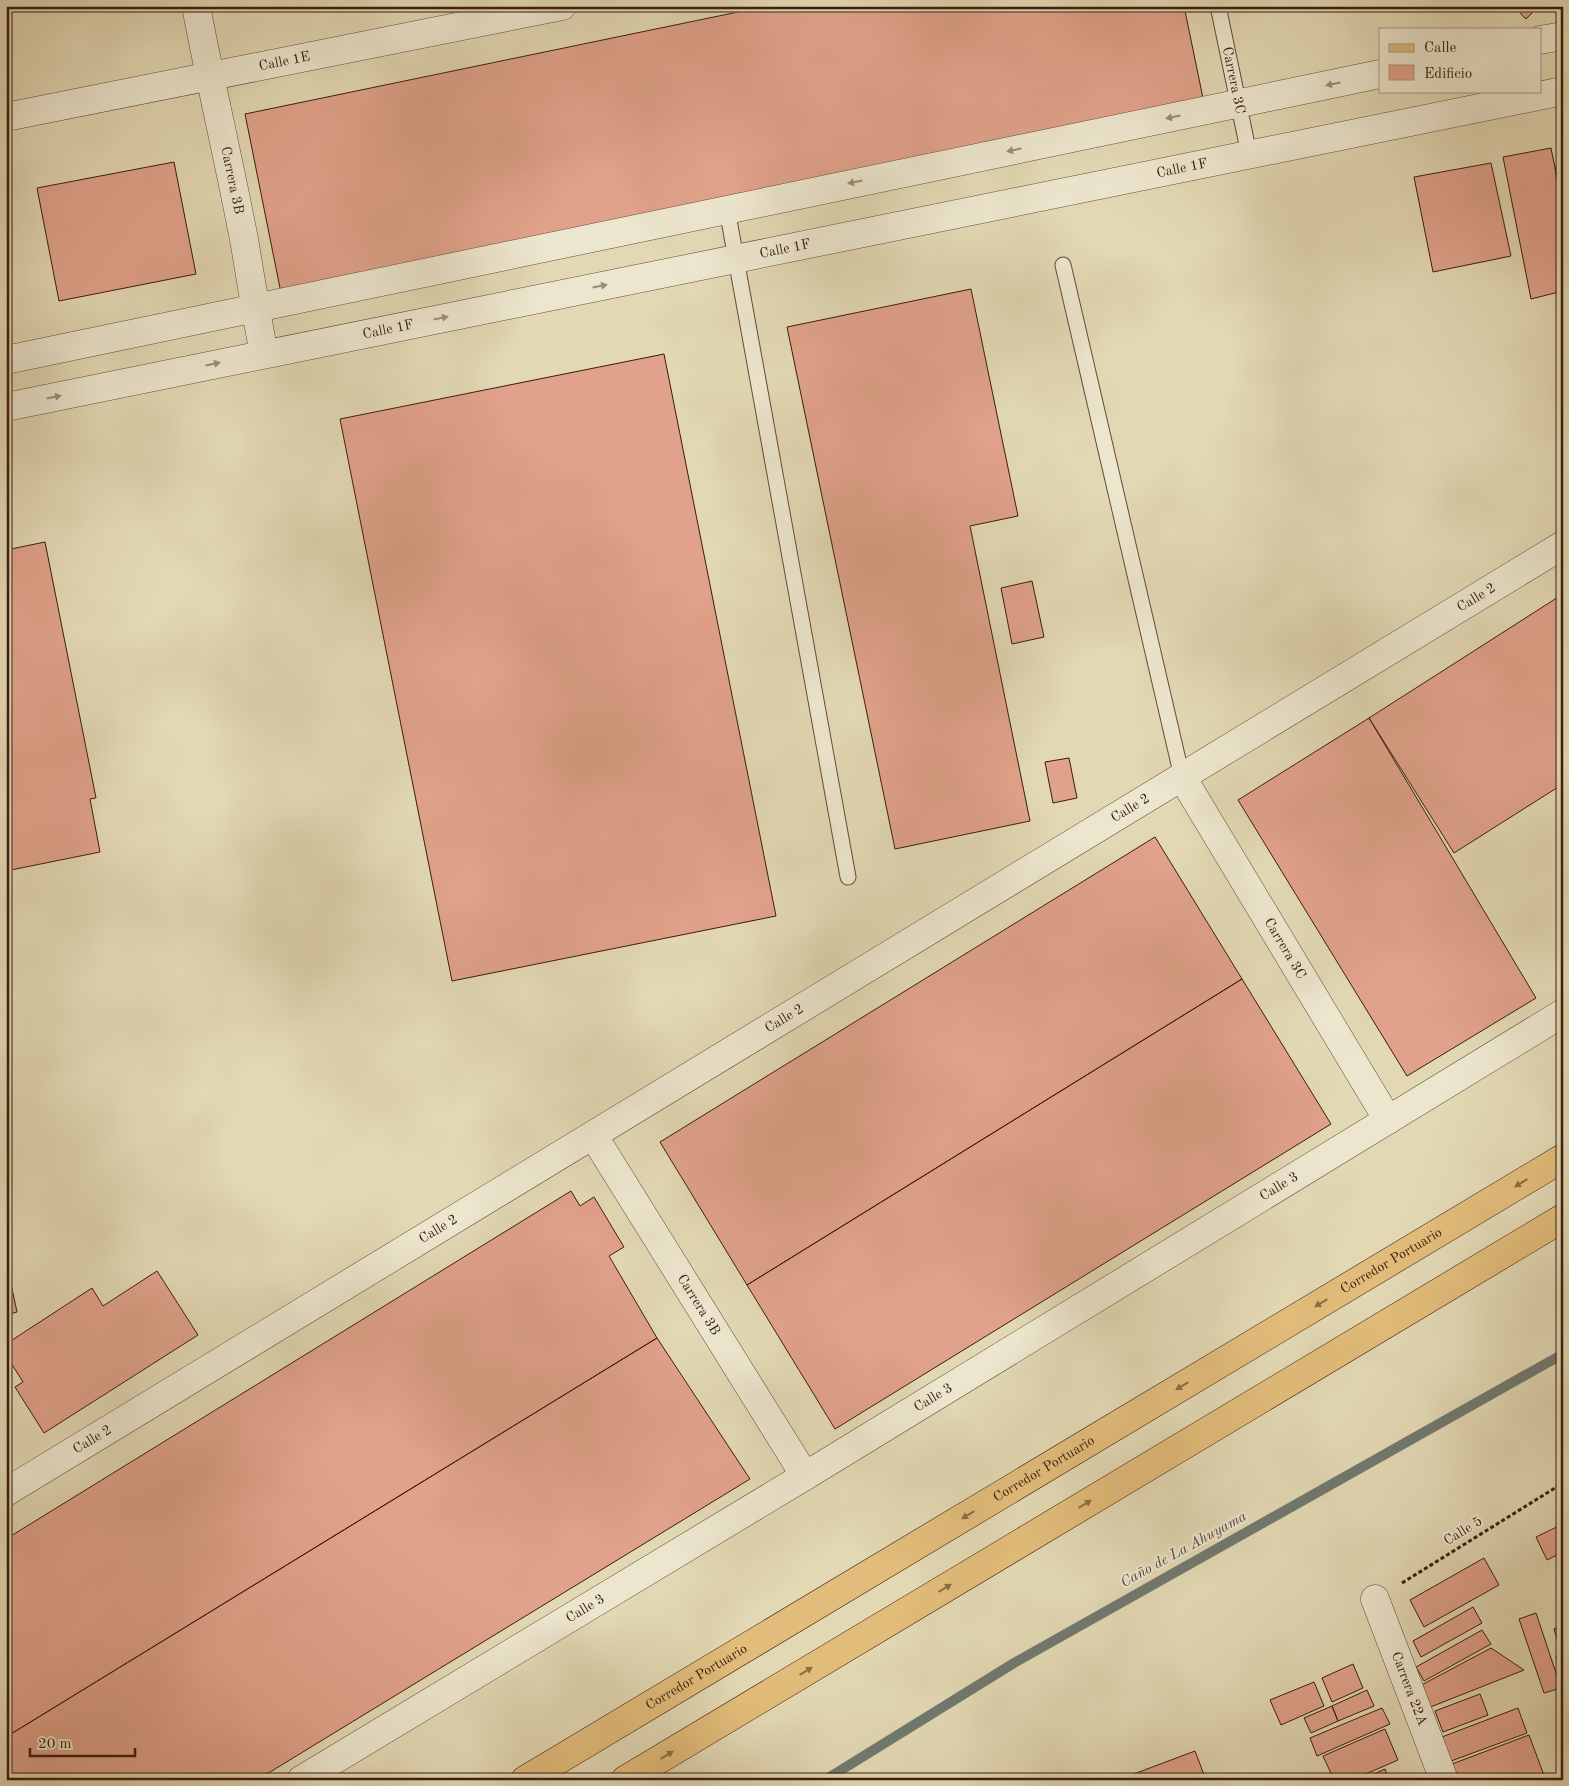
<svg xmlns="http://www.w3.org/2000/svg" width="1569" height="1786" font-family="'Old Standard TT',serif">
  <style>
    .lines { fill: none; stroke-linecap: round; stroke-linejoin: round }
    .stream { stroke: #717a70; stroke-width: 10 }
    .building { fill: #e0a28a; stroke: #3b1c0d }
    .lane-casing { stroke: #654b37; stroke-width: 17 }
    .street-casing { stroke: #654b37; stroke-width: 29 }
    .primary-casing { stroke: #3b1c0d; stroke-width: 29 }
    .path { stroke: #3b1c0d; stroke-width: 3; stroke-dasharray: 4 2.5; stroke-linecap: butt }
    .lane { stroke: #ece6ce; stroke-width: 15 }
    .street { stroke: #ece6ce; stroke-width: 28 }
    .primary { stroke: #e1bc7a; stroke-width: 28 }
    .oneway { fill: #9c8b77 }
    .oneway2 { fill: #8e6c44 }
    .labels { text-anchor: middle; dominant-baseline: central; stroke-width: 4; stroke-linejoin: round; paint-order: stroke }
    .street-label { font-size: 14px; fill: #3b1c0d; stroke: #ece6ce }
    .water-label { font-size: 15px; font-style: italic; fill: #564b3f; stroke: #ece6ce }
  </style>
  <rect width="100%" height="100%" fill="#e2d8b4"/>
  <filter id="stains"><feTurbulence type="fractalNoise" baseFrequency=".004" numOctaves="4"/><feColorMatrix values="0 0 0 0 .2 0 0 0 0 .09 0 0 0 0 .02 0 0 0 .5 -.17"/></filter>
  <radialGradient id="worn" r=".72"><stop offset=".6" stop-color="#630" stop-opacity="0"/><stop offset="1" stop-color="#630" stop-opacity=".3"/></radialGradient>
  <g class="lines">
    <path class="stream" d="M825 1780 1014 1663 1563 1354"/>
  </g>
  <path class="building" d="M767 6H1184L1204 103 281 293 245 114Z
    M1513 6H1539L1526 19Z
    M1551 148 1563 208V291L1531 299 1503 157Z
    M174 162 196 274 59 301 37 188Z
    M1491 163 1511 256 1433 272 1414 177Z
    M1563 166V208L1555 168Z
    M971 289 1018 516 970 526 1030 821 895 849 787 327Z
    M664 354 776 916 452 981 340 419Z
    M45 542 96 798 90 799 100 852 6 871V550Z
    M1032 581 1044 637 1012 644 1001 588Z
    M1563 594V784L1454 853 1369 718Z
    M1369 718 1536 998 1407 1076 1238 800Z
    M1069 758 1077 798 1053 803 1045 762Z
    M1155 837 1242 979 747 1285 660 1142Z
    M1242 979 1331 1124 835 1429 747 1285Z
    M571 1191 580 1206 594 1197 624 1247 609 1256 657 1338 6 1737V1539Z
    M6 1261 17 1312 6 1315Z
    M157 1271 198 1335 44 1433 15 1387 23 1382 6 1355V1344L92 1288 103 1306Z
    M657 1338 750 1479 257 1780H6V1737Z
    M1563 1524V1552L1547 1560 1536 1537Z
    M1484 1558 1499 1585 1424 1627 1410 1600Z
    M1473 1607 1482 1623 1421 1657 1413 1641Z
    M1536 1613 1561 1688 1544 1693 1519 1619Z
    M1563 1626V1648L1560 1649 1554 1629Z
    M1482 1630 1491 1644 1424 1681 1416 1667Z
    M1491 1648 1524 1670 1423 1710 1414 1689Z
    M1563 1654V1674L1556 1656Z
    M1353 1664 1363 1688 1332 1702 1322 1678Z
    M1314 1682 1324 1706 1281 1725 1270 1700Z
    M1367 1690 1374 1706 1338 1721 1332 1706Z
    M1480 1694 1488 1715 1443 1732 1435 1711Z
    M1332 1706 1338 1721 1311 1733 1304 1718Z
    M1382 1708 1390 1724 1317 1756 1310 1738Z
    M1518 1708 1527 1733 1443 1764 1434 1740Z
    M1385 1729 1398 1760 1352 1780H1334L1323 1756Z
    M1529 1735 1545 1778 1541 1780H1458L1452 1764Z
    M1195 1751 1206 1780H1118Z
    M1385 1769 1389 1780H1360Z"/>
  <g class="lines">
    <g class="lane-casing">
      <g id="lane">
        <path id="s1" d="M1218 6 1249 154"/>
        <path d="M727 209 848 877"/>
        <path d="M1063 265 1182 777"/>
      </g>
    </g>
    <g class="street-casing">
      <g id="street">
        <path id="s2" d="M196 6C211 86 230 165 245 245 251 282 257 318 264 354"/>
        <path d="M1540 40 1563 36"/>
        <path id="s3" d="M6 117 562 6"/>
        <path d="M6 360 1380 74"/>
        <path id="s4" d="M6 407 1563 91"/>
        <path id="s5" d="M1182 777 1388 1120"/>
        <path id="s6" d="M593 1135 805 1476"/>
        <path id="s7" d="M6 1492 1563 545"/>
        <path id="s8" d="M1375 1599 1444 1780"/>
        <path id="s9" d="M301 1780 805 1476 1563 1013"/>
      </g>
    </g>
    <g class="primary-casing">
      <g id="primary">
        <path id="s10" d="M525 1780 1563 1158"/>
        <path d="M625 1780 1563 1218"/>
      </g>
    </g>
    <path class="path" d="M1402 1583 1563 1483"/>
    <use href="#lane" class="lane"/>
    <use href="#street" class="street"/>
    <use href="#primary" class="primary"/>
  </g>
  <defs><path id="oneway-solid" d="M-6-.8H1V-3.2L6.5 0L1 3.2V.8H-6Z" transform="scale(1.25)"/></defs>
  <g class="oneway">
    <use href="#oneway-solid" transform="translate(1333 84) rotate(168)"/>
    <use href="#oneway-solid" transform="translate(1173 117) rotate(168)"/>
    <use href="#oneway-solid" transform="translate(1014 150) rotate(168)"/>
    <use href="#oneway-solid" transform="translate(855 182) rotate(168)"/>
    <use href="#oneway-solid" transform="translate(600 286) rotate(-11)"/>
    <use href="#oneway-solid" transform="translate(441 318) rotate(-11)"/>
    <use href="#oneway-solid" transform="translate(213 364) rotate(-11)"/>
    <use href="#oneway-solid" transform="translate(54 397) rotate(-11)"/>
  </g>
  <g class="oneway2">
    <use href="#oneway-solid" transform="translate(1521 1183) rotate(149)"/>
    <use href="#oneway-solid" transform="translate(1321 1303) rotate(149)"/>
    <use href="#oneway-solid" transform="translate(1182 1386) rotate(149)"/>
    <use href="#oneway-solid" transform="translate(1085 1504) rotate(-31)"/>
    <use href="#oneway-solid" transform="translate(968 1515) rotate(149)"/>
    <use href="#oneway-solid" transform="translate(945 1588) rotate(-31)"/>
    <use href="#oneway-solid" transform="translate(806 1671) rotate(-31)"/>
    <use href="#oneway-solid" transform="translate(667 1755) rotate(-31)"/>
  </g>
  <g class="labels">
    <g class="street-label">
      <text stroke="none"><textPath href="#s3" startOffset="284">Calle 1E</textPath></text>
      <text stroke="none"><textPath href="#s1" startOffset="76">Carrera 3C</textPath></text>
      <text stroke="none"><textPath href="#s4" startOffset="1200">Calle 1F</textPath></text>
      <text stroke="none"><textPath href="#s2" startOffset="178">Carrera 3B</textPath></text>
      <text stroke="none"><textPath href="#s4" startOffset="795">Calle 1F</textPath></text>
      <text stroke="none"><textPath href="#s4" startOffset="390">Calle 1F</textPath></text>
      <text stroke="none"><textPath href="#s7" startOffset="1721">Calle 2</textPath></text>
      <text stroke="none"><textPath href="#s7" startOffset="1316">Calle 2</textPath></text>
      <text stroke="none"><textPath href="#s5" startOffset="200">Carrera 3C</textPath></text>
      <text stroke="none"><textPath href="#s7" startOffset="911">Calle 2</textPath></text>
      <text stroke="none"><textPath href="#s9" startOffset="1144">Calle 3</textPath></text>
      <text stroke="none"><textPath href="#s7" startOffset="506">Calle 2</textPath></text>
      <text stroke="none"><textPath href="#s10" startOffset="1010">Corredor Portuario</textPath></text>
      <text stroke="none"><textPath href="#s6" startOffset="200">Carrera 3B</textPath></text>
      <text stroke="none"><textPath href="#s9" startOffset="739">Calle 3</textPath></text>
      <text stroke="none"><textPath href="#s7" startOffset="101">Calle 2</textPath></text>
      <text stroke="none"><textPath href="#s10" startOffset="605">Corredor Portuario</textPath></text>
      <text transform="translate(1463 1531) rotate(-32)">Calle 5</text>
      <text stroke="none"><textPath href="#s9" startOffset="332">Calle 3</textPath></text>
      <text stroke="none"><textPath href="#s10" startOffset="200">Corredor Portuario</textPath></text>
      <text stroke="none"><textPath href="#s8" startOffset="96">Carrera 22A</textPath></text>
    </g>
    <g class="water-label">
      <text transform="translate(1184 1550) rotate(-29)">Caño de La Ahuyama</text>
    </g>
  </g>
  <rect width="1569" height="1786" fill="none" stroke="#e2d8b4" stroke-width="25"/>
  <rect x="8" y="8" width="1554" height="1771" fill="none" stroke="#3b1c0d" stroke-width="2.5"/>
  <rect x="12" y="12" width="1544" height="1761" fill="none" stroke="#3b1c0d"/>
  <rect x="1379" y="28" width="162" height="65" fill="#ece6ce" stroke="#a59581"/>
  <rect x="1389" y="44" width="25" height="8" fill="#e1bc7a" stroke="#a59581"/>
  <text x="1424" y="52" font-size="15" fill="#3b1c0d">Calle</text>
  <rect x="1389" y="65" width="25" height="15" fill="#e0a28a" stroke="#a59581"/>
  <text x="1424" y="78" font-size="15" fill="#3b1c0d">Edificio</text>
  <path d="M30 1748v8h105v-8" fill="none" stroke="#3b1c0d" stroke-width="2.5"/>
  <text x="38" y="1748" font-size="15" fill="#3b1c0d" stroke="#ece6ce" stroke-width="4" paint-order="stroke">20 m</text>
  <rect width="100%" height="100%" filter="url(#stains)"/>
  <rect width="100%" height="100%" fill="url(#worn)"/>
</svg>
